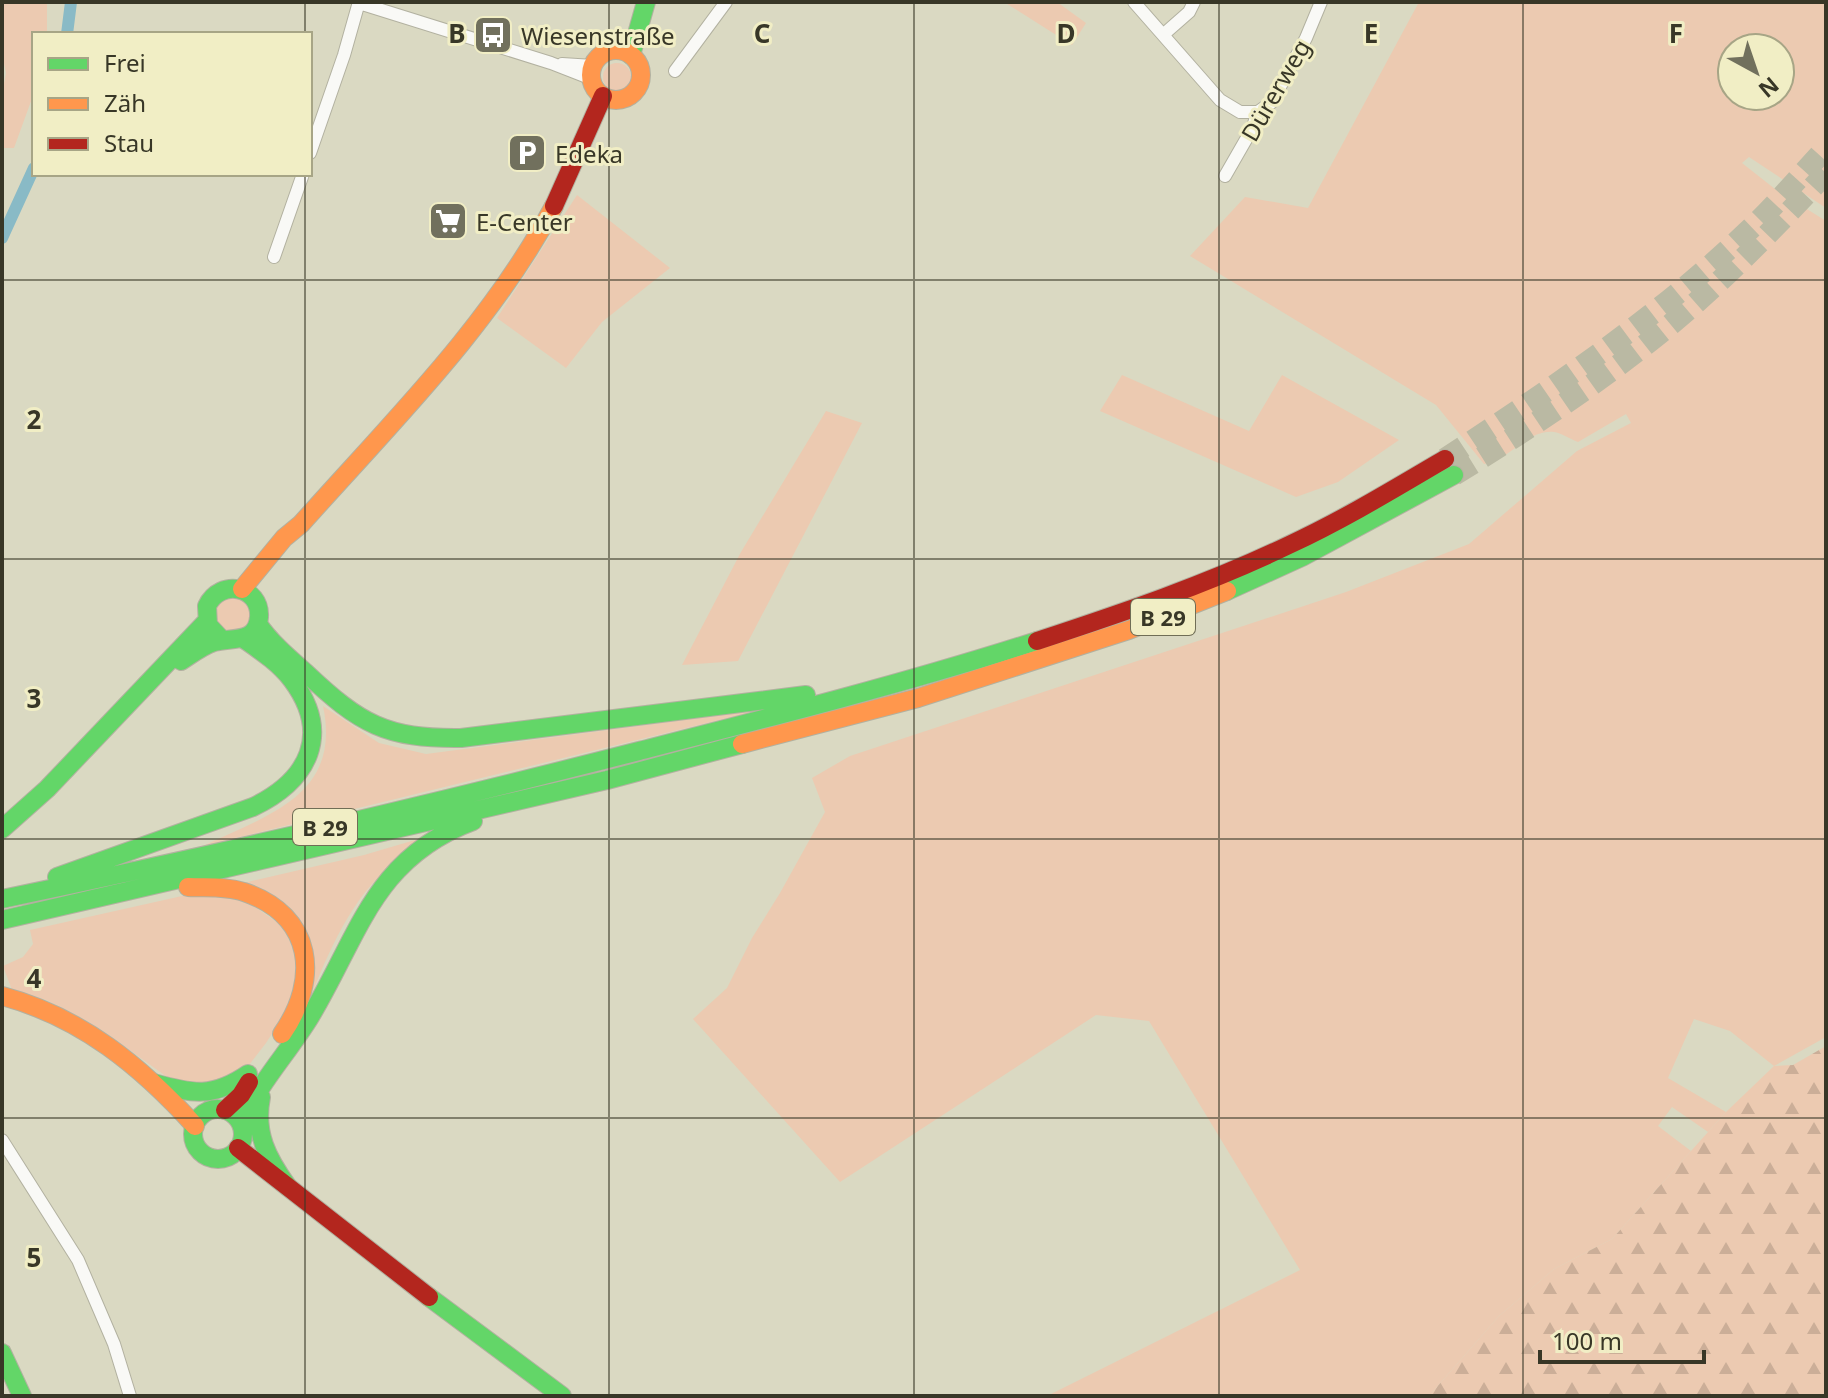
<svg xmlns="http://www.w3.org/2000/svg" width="1828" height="1398" font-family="'Noto Sans',sans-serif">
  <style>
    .green { fill: #eccab1; fill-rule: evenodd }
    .forest { fill: url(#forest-firs) }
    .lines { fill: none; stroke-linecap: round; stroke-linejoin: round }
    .canal { stroke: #89bac6; stroke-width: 12 }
    .highway-tunnel { stroke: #bab9a3; stroke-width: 22; stroke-dasharray: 22 11; stroke-linecap: butt }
    .street-casing { stroke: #b2b1a0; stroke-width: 14 }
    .fast-casing { stroke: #b2b1a0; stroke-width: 20 }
    .slow-casing { stroke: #b2b1a0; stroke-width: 20 }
    .jam-casing { stroke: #b2b1a0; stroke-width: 20 }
    .street { stroke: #f9f9f6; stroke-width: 12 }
    .fast { stroke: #63d668; stroke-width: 18 }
    .slow { stroke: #ff974d; stroke-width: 18 }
    .jam { stroke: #b3261e; stroke-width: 18 }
    .grid { fill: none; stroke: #383727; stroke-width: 2; stroke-opacity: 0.55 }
    .labels { text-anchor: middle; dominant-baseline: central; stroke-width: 6; stroke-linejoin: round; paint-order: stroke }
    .shield { fill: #f1eec5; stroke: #706e56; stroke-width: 2 }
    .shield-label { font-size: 22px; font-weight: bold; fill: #383727 }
    .poi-label { font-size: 24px; fill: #383727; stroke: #f1eec5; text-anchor: start }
    .street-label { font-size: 24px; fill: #383727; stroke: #f1eec5 }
    .grid-label { font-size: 26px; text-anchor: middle; font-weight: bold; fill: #383727; stroke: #f1eec5; stroke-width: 6; stroke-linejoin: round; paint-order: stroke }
  </style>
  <defs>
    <pattern id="forest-firs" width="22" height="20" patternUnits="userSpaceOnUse" patternTransform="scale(2)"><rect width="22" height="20" fill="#eccab1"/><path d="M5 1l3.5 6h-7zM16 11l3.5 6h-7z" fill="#cbae98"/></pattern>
  </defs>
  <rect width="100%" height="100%" fill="#dad9c2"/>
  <path class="green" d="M2 2H47V34H34V93L14 148H2V94L6 73 2 54Z
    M1004 2H1057L1086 23 1072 45Z
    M1419 2H1826V208L1749 157 1742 163 1775 189 1826 221V1037L1774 1066 1730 1031 1694 1019 1668 1078 1726 1112 1708 1132 1672 1107 1658 1126 1691 1151 1612 1239 1554 1269 1499 1316 1429 1396H1047L1300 1270 1149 1021 1096 1015 840 1182 693 1019 727 988 752 938 780 893 825 812 812 778 850 756 1346 592 1469 544 1577 451 1631 423 1626 414 1578 442C1570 439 1561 433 1554 432 1528 429 1509 460 1484 464L1436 405 1190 256 1245 197 1308 208ZM1732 48H1780V96H1732Z
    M603 77a14 14 0 1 1 28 0a14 14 0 1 1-28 0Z
    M577 195 670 268 602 322 566 368 497 318Z
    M1122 375 1249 431 1282 375 1399 440 1338 482 1296 497 1100 411Z
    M826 411 862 423 738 661 682 665 741 552Z
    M237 593 253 613 248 627 229 635 217 628 211 609 214 603Z
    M323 706 379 743 426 754 760 710 203 846C268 815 342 795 323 706Z
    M432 835C416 848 398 859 383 873 348 904 323 964 307 1007L308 948 239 884 364 855Z
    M191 894 242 898 284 927 301 969 291 1004 266 1043 249 1065 218 1089 174 1082 110 1036 75 1015 46 1000 12 990 3 966 23 957 33 944 30 930Z"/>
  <path class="forest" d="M1826 1046V1396H1429L1499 1316 1554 1269 1612 1239 1726 1112 1774 1066 1793 1065Z"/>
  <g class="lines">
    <path class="canal" d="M67 34 71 2
      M2 238 34 168"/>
    <path class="highway-tunnel" d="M1445 459C1550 390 1656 319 1747 232 1775 206 1800 176 1826 148
      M1454 475C1522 433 1588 390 1650 341 1714 291 1771 232 1826 173"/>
    <g class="street-casing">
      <path id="street" d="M1134 2 1220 100 1240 112H1258
        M359 3 551 63 592 79
        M1164 34 1189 12 1194 2
        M562 64 593 66
        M675 71 726 2
        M310 153 344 55 359 2
        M1225 176 1252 129 1258 112 1272 102 1306 38 1321 2
        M274 257 303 174
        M2 1140 78 1260 114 1344 130 1396"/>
    </g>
    <g class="fast-casing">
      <path id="fast" d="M631 55 646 2
        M1227 591 1302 557 1454 475
        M258 624C271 643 289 658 306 673 360 724 386 739 461 738L806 695
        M181 661C192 654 202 646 214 642 231 637 257 644 259 617 261 586 220 578 207 606L208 625 222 640
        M2 829 47 789 206 622
        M57 877 253 807C309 780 332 734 292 680 279 663 261 651 244 639
        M2 899C216 855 428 805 639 751 772 717 906 683 1037 641
        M2 920 607 780 742 744
        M154 1083C193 1094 213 1098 248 1074
        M261 1097C254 1133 267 1158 288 1187
        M193 1134a25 25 0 1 1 50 0a25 25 0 1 1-50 0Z
        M241 1124C258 1084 288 1053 310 1017 359 936 373 858 473 821
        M429 1297 562 1396
        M2 1353 22 1396"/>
    </g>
    <g class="slow-casing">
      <path id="slow" d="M591 75a25 25 0 1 1 50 0a25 25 0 1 1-50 0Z
        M242 589 284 538 301 524C390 424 490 326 554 206
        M742 744 918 698 1129 630 1227 591
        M188 887C207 888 226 886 244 892 314 916 320 979 282 1034
        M2 996C81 1017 141 1066 195 1126"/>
    </g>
    <g class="jam-casing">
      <path id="jam" d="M554 206 603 96
        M1037 641C1122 613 1208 584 1289 545 1343 520 1394 489 1445 459
        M225 1110 241 1095 249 1082
        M238 1148 429 1297"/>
    </g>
    <use href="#street" class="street"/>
    <use href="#fast" class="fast"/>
    <use href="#slow" class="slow"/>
    <use href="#jam" class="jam"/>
  </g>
  <path class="grid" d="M305 2V34M609 2V1396M914 2V1396M1219 2V1396M1523 2V1396M305 174V1396M2 280H1826M2 559H1826M2 839H1826M2 1118H1826"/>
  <defs>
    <g id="bus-square" transform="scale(2)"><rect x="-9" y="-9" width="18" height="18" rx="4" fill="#71705d" stroke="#f1eec5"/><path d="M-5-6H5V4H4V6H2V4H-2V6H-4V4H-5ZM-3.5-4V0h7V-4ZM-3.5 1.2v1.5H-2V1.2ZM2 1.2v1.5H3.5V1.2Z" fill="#fff"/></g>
    <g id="parking-square" transform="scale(2)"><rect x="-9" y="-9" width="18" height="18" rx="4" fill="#71705d" stroke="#f1eec5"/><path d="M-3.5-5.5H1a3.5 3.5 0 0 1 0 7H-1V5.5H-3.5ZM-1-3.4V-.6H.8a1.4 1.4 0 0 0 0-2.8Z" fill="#fff"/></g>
    <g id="supermarket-square" transform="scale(2)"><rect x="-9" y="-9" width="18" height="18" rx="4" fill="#71705d" stroke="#f1eec5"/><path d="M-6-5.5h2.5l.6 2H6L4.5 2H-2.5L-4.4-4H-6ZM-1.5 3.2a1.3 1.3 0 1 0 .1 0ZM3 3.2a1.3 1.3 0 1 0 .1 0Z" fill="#fff"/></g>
  </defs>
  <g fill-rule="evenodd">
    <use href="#bus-square" x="493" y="35"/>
    <use href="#parking-square" x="527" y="153"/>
    <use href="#supermarket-square" x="448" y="221"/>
  </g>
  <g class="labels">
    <g class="shield">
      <rect x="1131" y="599" width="64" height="36" rx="6"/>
      <rect x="293" y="809" width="64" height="36" rx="6"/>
    </g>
    <g class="shield-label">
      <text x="1163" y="617">B 29</text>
      <text x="325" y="827">B 29</text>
    </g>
    <g class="poi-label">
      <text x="521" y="35">Wiesenstraße</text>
      <text x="555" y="153">Edeka</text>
      <text x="476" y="221">E-Center</text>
    </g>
    <g class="street-label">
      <text transform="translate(1275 90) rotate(-60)">Dürerweg</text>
    </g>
  </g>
  <g class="grid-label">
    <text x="457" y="43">B</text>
    <text x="762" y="43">C</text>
    <text x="1066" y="43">D</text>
    <text x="1371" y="43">E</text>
    <text x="1676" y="43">F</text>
    <text x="34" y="429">2</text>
    <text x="34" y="708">3</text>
    <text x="34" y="988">4</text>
    <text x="34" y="1267">5</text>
  </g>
  <rect width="1828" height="1398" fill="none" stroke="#383727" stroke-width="8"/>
  <rect x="32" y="32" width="280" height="144" fill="#f1eec5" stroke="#a7a586" stroke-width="2"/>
  <rect x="48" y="58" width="40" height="12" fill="#63d668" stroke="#a7a586" stroke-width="2"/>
  <text x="104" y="72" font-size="24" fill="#383727">Frei</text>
  <rect x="48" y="98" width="40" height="12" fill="#ff974d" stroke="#a7a586" stroke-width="2"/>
  <text x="104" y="112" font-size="24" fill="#383727">Zäh</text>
  <rect x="48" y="138" width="40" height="12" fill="#b3261e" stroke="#a7a586" stroke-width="2"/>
  <text x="104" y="152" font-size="24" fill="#383727">Stau</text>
  <g transform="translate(1756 72) rotate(140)"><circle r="38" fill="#f1eec5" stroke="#a7a586" stroke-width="2"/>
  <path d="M0-6L14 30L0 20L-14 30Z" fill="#71705d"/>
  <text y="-12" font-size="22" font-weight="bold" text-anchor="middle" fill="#383727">N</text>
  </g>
  <path d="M1540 1350v12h164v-12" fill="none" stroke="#383727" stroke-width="4"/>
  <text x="1552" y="1350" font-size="24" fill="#383727" stroke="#f1eec5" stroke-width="6" paint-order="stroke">100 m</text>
</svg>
